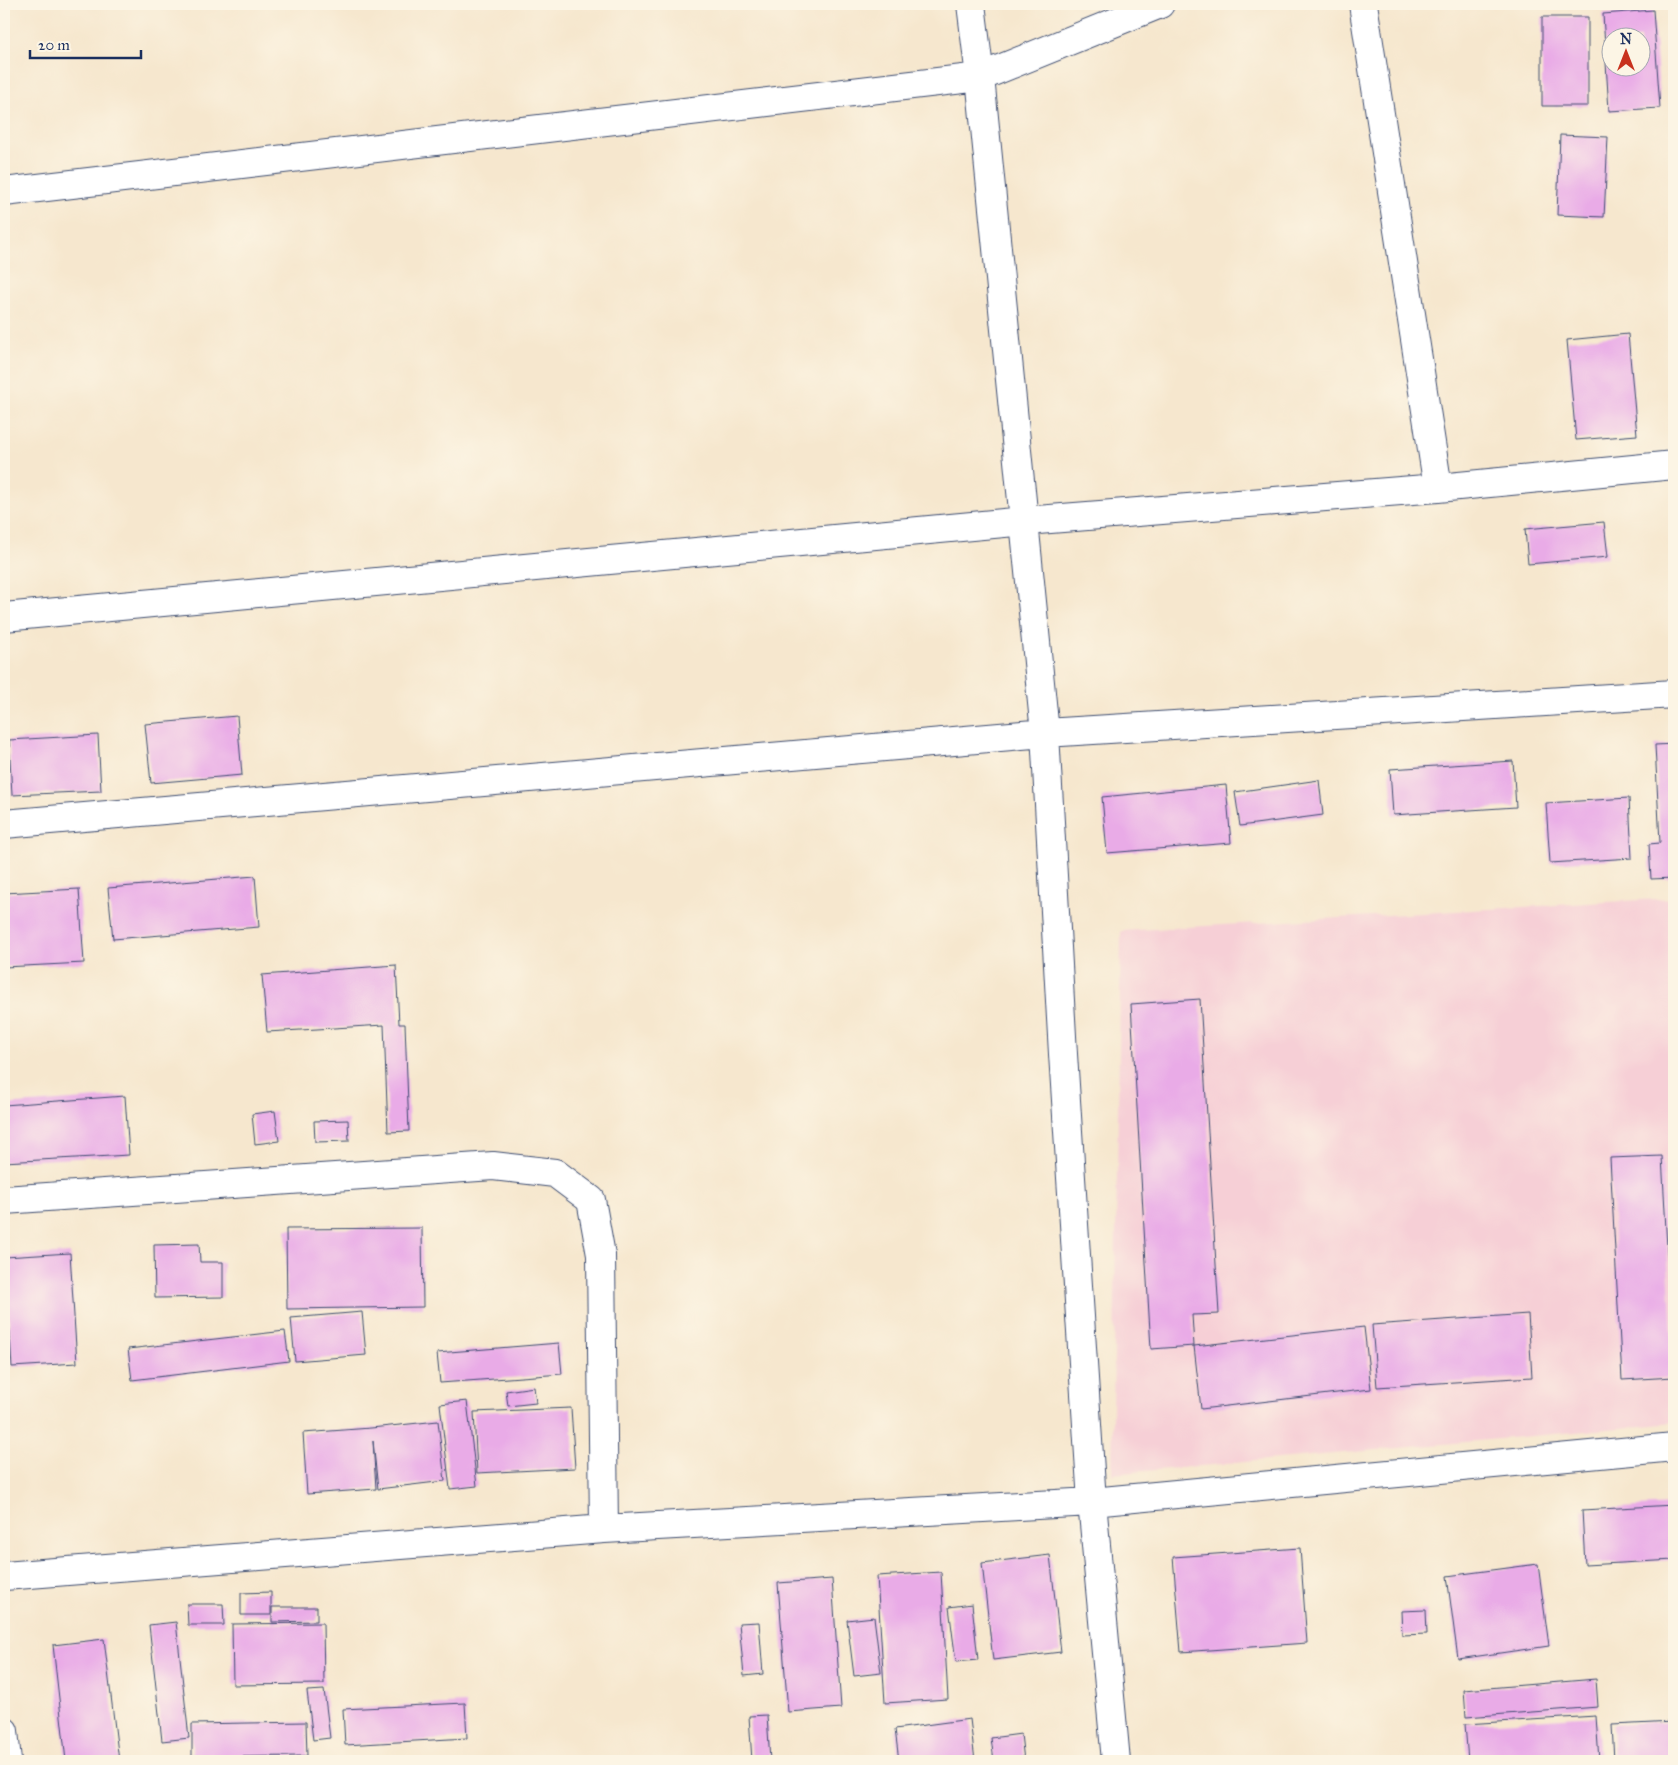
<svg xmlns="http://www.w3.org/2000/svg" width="1678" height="1765" font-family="'IM FELL Great Primer',serif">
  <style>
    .built { fill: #f6cfd6 }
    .building { fill: #e9abe7; fill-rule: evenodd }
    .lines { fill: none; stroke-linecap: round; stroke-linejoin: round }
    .street-casing { stroke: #3c4b6f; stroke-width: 30 }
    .street { stroke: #fff; stroke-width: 28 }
  </style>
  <rect width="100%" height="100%" fill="#fcf5e5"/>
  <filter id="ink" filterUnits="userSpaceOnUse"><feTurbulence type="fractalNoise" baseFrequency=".02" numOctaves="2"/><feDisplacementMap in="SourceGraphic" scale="10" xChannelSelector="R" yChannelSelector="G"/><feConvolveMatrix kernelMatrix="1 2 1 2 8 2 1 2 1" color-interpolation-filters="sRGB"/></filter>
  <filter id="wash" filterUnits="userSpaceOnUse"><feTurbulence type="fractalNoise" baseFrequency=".0096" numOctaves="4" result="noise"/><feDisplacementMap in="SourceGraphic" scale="20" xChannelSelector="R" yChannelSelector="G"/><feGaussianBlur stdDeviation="1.12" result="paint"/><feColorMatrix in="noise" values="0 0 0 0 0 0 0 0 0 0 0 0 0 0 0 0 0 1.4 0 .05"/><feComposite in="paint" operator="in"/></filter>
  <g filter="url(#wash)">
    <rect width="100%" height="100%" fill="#f6e7ce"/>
    <path class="built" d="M1674 898V1423L1112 1474 1121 931Z"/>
    <g id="blocks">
      <path class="building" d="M1653 10 1660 108 1609 111 1603 14ZM1610 38H1640V68H1610Z
        M1542 17H1588V106H1542Z
        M1560 135 1608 137 1604 217 1557 215Z
        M1628 334 1637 435 1576 440 1567 340Z
        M1604 522 1608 557 1528 564 1525 529Z
        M237 716 242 775 151 783 145 724Z
        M98 735 101 791 12 795 9 740Z
        M1674 744V878L1651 879 1649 844 1660 843 1655 745Z
        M1513 761 1516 807 1393 815 1390 769Z
        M1319 780 1323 815 1240 826 1235 792Z
        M1226 785 1231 843 1107 853 1102 797Z
        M1629 798 1632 858 1550 863 1546 803Z
        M255 876 259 927 113 939 108 888Z
        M79 889 84 963 4 967V893Z
        M396 965 399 1024H405L409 1131 388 1132 384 1025 267 1032 262 975Z
        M1200 999 1219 1314 1192 1315 1194 1346 1151 1349 1131 1004Z
        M125 1096 129 1155 4 1162V1105Z
        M275 1111 279 1141 255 1144 252 1114Z
        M348 1120 349 1141 315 1142 314 1121Z
        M1662 1156 1674 1377 1622 1380 1610 1158Z
        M422 1228 423 1307 287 1309 286 1229Z
        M199 1244 200 1262H223V1297L155 1298 154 1245Z
        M70 1253 77 1363 12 1367 5 1257Z
        M362 1312 366 1355 295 1361 291 1318Z
        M1528 1314 1532 1377 1377 1387 1372 1325Z
        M1364 1327 1371 1389 1201 1409 1194 1346Z
        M285 1331 289 1361 132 1380 128 1349Z
        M559 1343 562 1374 440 1383 437 1353Z
        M534 1387 536 1403 508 1406 506 1391Z
        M467 1401 477 1486 450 1489 440 1404Z
        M571 1408 575 1468 477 1473 474 1412Z
        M438 1421 445 1481 378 1489 373 1441 376 1489 307 1494 303 1433 371 1428Z
        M1674 1505V1560L1585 1565 1582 1510Z
        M1300 1548 1307 1643 1181 1652 1173 1557Z
        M1050 1555 1061 1652 993 1660 982 1563Z
        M1538 1564 1549 1646 1458 1659 1447 1576Z
        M941 1572 948 1699 885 1703 877 1576Z
        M832 1579 841 1708 788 1712 778 1583Z
        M271 1592V1615H241V1593Z
        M187 1604H223L224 1625H188Z
        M972 1604 978 1660 956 1662 949 1607Z
        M272 1607H317V1621L272 1622Z
        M1426 1610 1427 1634 1402 1635 1401 1611Z
        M874 1617 881 1673 854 1676 847 1620Z
        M176 1622 189 1738 162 1741 149 1625Z
        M759 1622 763 1674 744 1676 739 1623Z
        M323 1623 324 1684 233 1685 232 1624Z
        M104 1639 119 1761H66L53 1645Z
        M1596 1679 1598 1707 1466 1717 1464 1690Z
        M324 1690 330 1738 313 1740 307 1691Z
        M465 1703 467 1738 345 1745 343 1709Z
        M767 1715 770 1761H752L749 1716Z
        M1596 1716 1599 1761H1468L1465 1724Z
        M970 1719 975 1761H899L895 1729Z
        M306 1722 307 1756 192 1757V1724Z
        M1674 1722V1761H1614L1612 1725Z
        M1021 1734 1024 1761H994L991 1738Z"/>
    </g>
  </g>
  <g filter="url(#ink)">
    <use href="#blocks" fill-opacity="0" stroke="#3c4b6f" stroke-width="1"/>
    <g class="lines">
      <g class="street-casing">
        <path id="street" d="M971 4 980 77 1045 733 1063 1054 1092 1502 1116 1761
          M1363 4 1438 488
          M4 192 980 77 1160 4
          M4 617 1025 521 1438 488 1674 465
          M4 824 1045 733 1674 694
          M4 1200 493 1166 555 1173 591 1200 601 1255 604 1529
          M4 1576 604 1529 1092 1502 1674 1447
          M4 1731 7 1761"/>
      </g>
      <use href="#street" class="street"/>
    </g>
  </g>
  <rect width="1678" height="1765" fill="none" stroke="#fcf5e5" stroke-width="20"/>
  <g transform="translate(1626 52)"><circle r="24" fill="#fcf5e5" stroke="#a2a6af"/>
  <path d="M0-4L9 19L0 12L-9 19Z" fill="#c8321e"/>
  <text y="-8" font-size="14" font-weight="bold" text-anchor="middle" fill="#1b2f5e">N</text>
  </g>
  <path d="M30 50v8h111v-8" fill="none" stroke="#1b2f5e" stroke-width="2.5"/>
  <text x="38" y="50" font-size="15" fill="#1b2f5e" stroke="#fcf5e5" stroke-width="4" paint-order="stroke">20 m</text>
</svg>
